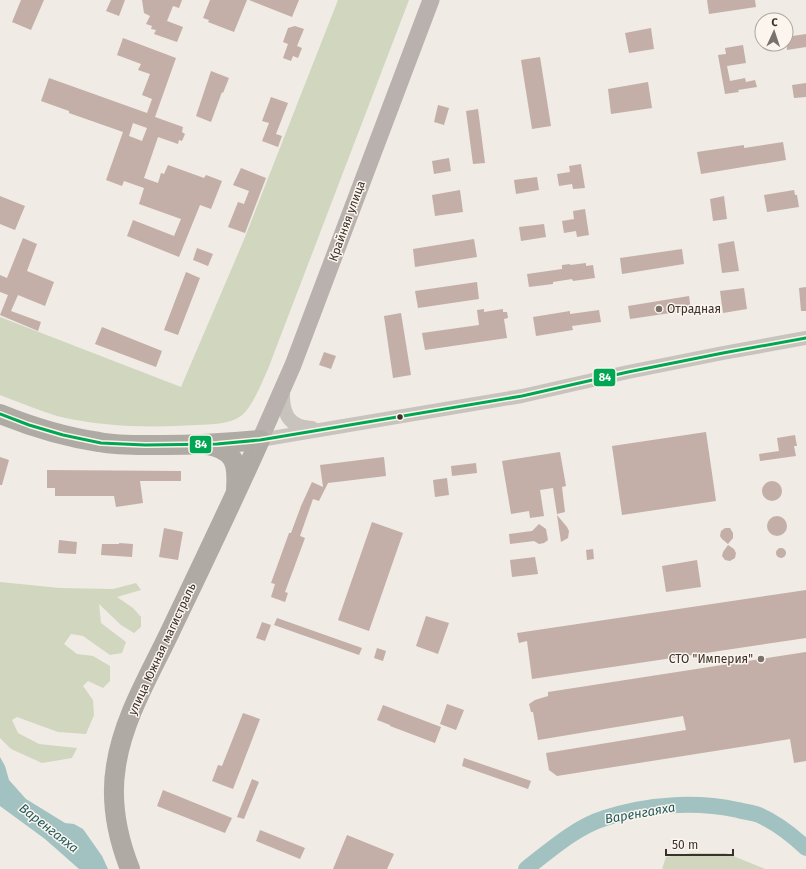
<svg xmlns="http://www.w3.org/2000/svg" width="806" height="869" font-family="'Fira Sans',sans-serif">
  <style>
    .green { fill: #d1d6bf }
    .water { fill: #a1c2c1 }
    .lines { fill: none; stroke-linecap: round; stroke-linejoin: round }
    .river { stroke: #a1c2c1; stroke-width: 16 }
    .building { fill: #c3afa7; fill-rule: evenodd }
    .minor { stroke: #c9c3be; stroke-width: 14 }
    .major { stroke: #b8b1ad; stroke-width: 17 }
    .highway { stroke: #afaaa4; stroke-width: 20 }
    .bus-1-casing { stroke: #fbf5ee; stroke-width: 6 }
    .bus-1 { stroke: #00a651; stroke-width: 3 }
    .poi-dot { fill: #7a716c; stroke: #fbf5ee; stroke-width: 1.5 }
    .bus-dot { fill: #3b302b; stroke: #fbf5ee; stroke-width: 1.5 }
    .labels { text-anchor: middle; dominant-baseline: central; stroke-width: 3; stroke-linejoin: round; paint-order: stroke }
    .street-label { font-size: 12px; fill: #3b302b; stroke: #fbf5ee }
    .poi-label { font-size: 12px; fill: #3b302b; stroke: #fbf5ee; text-anchor: start }
    .water-label { font-size: 13px; font-style: italic; fill: #1f5a5e; stroke: #fbf5ee }
    .line-badge { stroke: #fbf5ee; stroke-width: 1.5 }
    .badge-label { font-size: 11px; text-anchor: middle; font-weight: bold; fill: #fff }
  </style>
  <rect width="100%" height="100%" fill="#f0ebe5"/>
  <path class="green" d="M338 0H409L268 369C262 382 252 408 241 416 228 425 211 424 197 425 151 428 102 427 57 416 38 410 19 402 0 395V317L181 387 243 242Z
    M0 582 60 588 113 589 136 583 141 590 117 597 133 608 141 617V627L134 633 121 625 99 604 101 623 126 642 122 653 110 655 83 636 71 634 64 644 77 654 93 656 110 666V681L103 688 88 681 83 686 93 700 94 715 86 734 58 732 17 717 12 720 18 733 39 744 77 748 72 758 42 763 11 749 0 738Z
    M692 853H726L765 869H662L666 857Z"/>
  <path class="water" d="M0 757 5 766 9 780 26 799 65 823 74 824 83 829 102 856 108 869H79L45 839 0 806Z"/>
  <g class="lines">
    <path class="river" d="M526 869C550 850 576 827 605 818 647 804 695 801 738 810 745 812 752 812 759 815 777 823 791 834 806 848"/>
  </g>
  <path class="building" d="M21 0H44L31 30 12 22Z
    M111 0H125L119 16 106 11Z
    M142 0H182L179 8 173 6 167 21 183 27 177 42 154 34 156 30 151 29 152 26 146 24 150 16 144 13Z
    M210 0H247L234 32 208 22 209 20 203 18Z
    M249 0H299L292 17Z
    M707 0H755L756 7 709 14Z
    M295 26 304 29 297 46 302 48 298 58 293 56 291 61 283 58 288 44 283 42 288 28Z
    M651 28 654 49 629 53 625 33Z
    M806 34V47L787 50 786 37Z
    M123 38 176 58 155 117 183 127 182 132 185 134 182 141 179 140 178 144 158 137 144 178 158 183 161 173 164 174 168 165 204 178 206 175 222 181 211 209 200 205 179 257 127 236 133 220 174 236 181 219 139 204 144 188 124 181 122 186 106 180 123 132 69 113V111L41 101 49 78 147 113 152 99 142 95 150 74 138 70 141 64 117 55ZM133 123 147 128 142 141 129 136Z
    M743 45 746 63 727 66 730 81 745 78 746 82 755 80 757 87 738 90 739 92 725 94 718 55 726 54 725 48Z
    M540 57 551 126 532 129 521 60Z
    M211 71 229 78 223 93 222 92 211 122 196 116Z
    M648 82 652 108 611 114 608 89Z
    M806 83V97L794 98 792 85Z
    M271 97 288 103 276 134 282 136 278 147 262 141 269 123 262 121Z
    M438 105 449 108 444 125 434 122Z
    M478 109 485 163 473 164 466 111Z
    M783 142 786 160 701 174 697 152 744 145V148Z
    M449 158 451 171 434 174 432 161Z
    M581 164 585 188 573 189 572 184 559 186 557 174 570 172 569 166Z
    M241 168 266 178 245 233 228 227 238 202 244 204 249 191 233 185Z
    M537 177 539 190 516 194 514 180Z
    M460 190 463 212 435 216 432 195Z
    M794 190 795 195H797L799 207 767 212 764 195Z
    M0 196 25 206 15 230 0 224Z
    M724 196 727 219 713 221 710 199Z
    M585 209 589 235 577 237 576 231 564 233 562 221 574 219 573 211Z
    M544 224 546 237 521 241 519 227Z
    M23 238 37 244 27 271 54 282 45 306 18 295 11 311 41 322 38 331 0 315 8 295 0 292V275L7 278Z
    M474 239 477 257 415 267 413 249Z
    M734 241 739 271 722 273 718 244Z
    M197 248 213 254 208 266 193 260Z
    M682 249 684 264 622 274 620 258Z
    M586 263V266L593 265 595 278 573 281 572 279 553 282V284L529 287 527 274 562 269V265L570 264V265Z
    M186 272 200 278 178 335 164 330Z
    M477 282 479 299 418 308 415 291Z
    M806 287V311H801L799 288Z
    M744 288 747 309 723 313 720 291Z
    M689 296 691 310 630 319 628 306Z
    M484 309V312L503 309V312H507L508 318 504 319 507 338 425 350 422 333 479 325 477 310Z
    M599 310 601 322 572 326 573 330 536 336 533 317 570 311V314Z
    M401 313 411 375 393 378 384 316Z
    M102 327 162 351 156 367 95 344Z
    M324 352 336 356 331 369 319 365Z
    M706 432 716 501 622 515 612 446Z
    M795 435 797 446H794L796 456 760 461 759 454 779 451 777 438Z
    M560 452 566 486 562 487 565 512 557 514 553 488 540 490 544 516 530 518 529 511 511 514 502 461Z
    M0 457 9 460 2 485H0Z
    M384 457 386 476 328 483 319 501 313 499 300 536 305 538 285 592 288 593 285 602 271 597 275 584 271 583 289 533H291L301 506 312 482 323 487 320 465Z
    M476 463 477 473 452 476 451 466Z
    M47 470 181 471V481H140L143 503 116 507 114 496H55V488H47Z
    M447 478 449 495 435 497 433 480Z
    M762 491a10 10 0 1 1 20 0a10 10 0 1 1-20 0Z
    M557 515 567 527 569 531 568 538 561 542Z
    M767 526a10 10 0 1 1 20 0a10 10 0 1 1-20 0Z
    M372 522 403 533 369 631 338 620Z
    M539 524 546 529 548 540 544 543 539 544 534 541 510 544 509 534 532 531Z
    M164 528 183 532 178 560 159 557Z
    M725 528H730L733 533V538L728 544 722 539 720 536 721 531Z
    M59 540 77 542 76 554 58 553Z
    M119 543 133 544 132 557 101 555 102 544H119Z
    M728 545 734 549 736 553 735 558 730 561 725 560 722 556 723 552Z
    M776 553a5 5 0 1 1 10 0a5 5 0 1 1-10 0Z
    M593 549 594 559 587 560 586 550Z
    M535 557 538 574 512 577 510 560Z
    M697 560 701 587 666 592 662 566Z
    M806 590V638L532 679 527 641 519 643 517 633Z
    M426 616 449 623 438 654 416 646Z
    M277 618 362 648 359 655 274 625Z
    M262 622 271 625 265 641 256 638Z
    M377 648 386 651 383 661 374 658Z
    M806 652V761L794 763 790 739 557 776 549 770 546 753 686 730 683 716 538 740 533 712H531L529 704 535 700 548 696V692Z
    M447 704 464 710 456 730 440 724Z
    M383 705 441 727 435 743 390 726V725L377 720Z
    M243 713 260 719 233 789 212 781 218 765 222 766Z
    M464 758 531 781 528 789 462 766Z
    M252 779 259 782 244 819 237 817Z
    M163 790 232 818 225 833 157 806Z
    M260 830 305 848 300 859 256 841Z
    M347 835 394 854 387 869H333Z"/>
  <g class="lines">
    <path class="minor" d="M283 389C282 412 287 427 312 428
      M260 440 522 396 628 372 723 353 806 338"/>
    <path class="major" d="M260 440 293 365 431 0"/>
    <path class="highway" d="M0 414C32 427 65 437 99 442 120 446 142 445 163 445 196 445 228 443 260 440
      M207 445C235 450 238 463 236 490
      M130 869C117 836 110 802 116 766 123 719 149 676 169 634 200 569 231 505 260 440"/>
    <g class="bus-1-casing">
      <path id="bus-1" d="M0 414 29 425 63 435 101 443 145 445 217 444 260 440 302 433 522 396 628 372 723 353 806 338"/>
    </g>
    <use href="#bus-1" class="bus-1"/>
  </g>
  <g class="poi-dot">
    <circle cx="659" cy="309" r="4"/>
    <circle cx="761" cy="659" r="4"/>
  </g>
  <circle class="bus-dot" cx="400" cy="417" r="3.5"/>
  <g class="labels">
    <g class="street-label">
      <text transform="translate(347 221) rotate(-70)">Крайняя улица</text>
      <text transform="translate(162 649) rotate(-65)">улица Южная магистраль</text>
    </g>
    <g class="poi-label">
      <text x="667" y="309">Отрадная</text>
      <text x="753" y="659" text-anchor="end">СТО "Империя"</text>
    </g>
    <g class="water-label">
      <text transform="translate(640 813) rotate(-10)">Варенгаяха</text>
      <text transform="translate(49 828) rotate(38)">Варенгаяха</text>
    </g>
  </g>
  <g class="line-badge">
    <rect x="593" y="368" width="23" height="19" rx="4" fill="#00a651"/>
    <rect x="189" y="435" width="23" height="19" rx="4" fill="#00a651"/>
  </g>
  <g class="badge-label">
    <text x="605" y="381">84</text>
    <text x="201" y="448">84</text>
  </g>
  <g transform="translate(774 32) rotate(3)"><circle r="19" fill="#fbf5ee" stroke="#aea6a0"/>
  <path d="M0-3L7 15L0 10L-7 15Z" fill="#7a716c"/>
  <text y="-6" font-size="11" font-weight="bold" text-anchor="middle" fill="#3b302b">С</text>
  </g>
  <path d="M666 849v6h67v-6" fill="none" stroke="#3b302b" stroke-width="2"/>
  <text x="672" y="849" font-size="12" fill="#3b302b" stroke="#fbf5ee" stroke-width="3" paint-order="stroke">50 m</text>
</svg>
